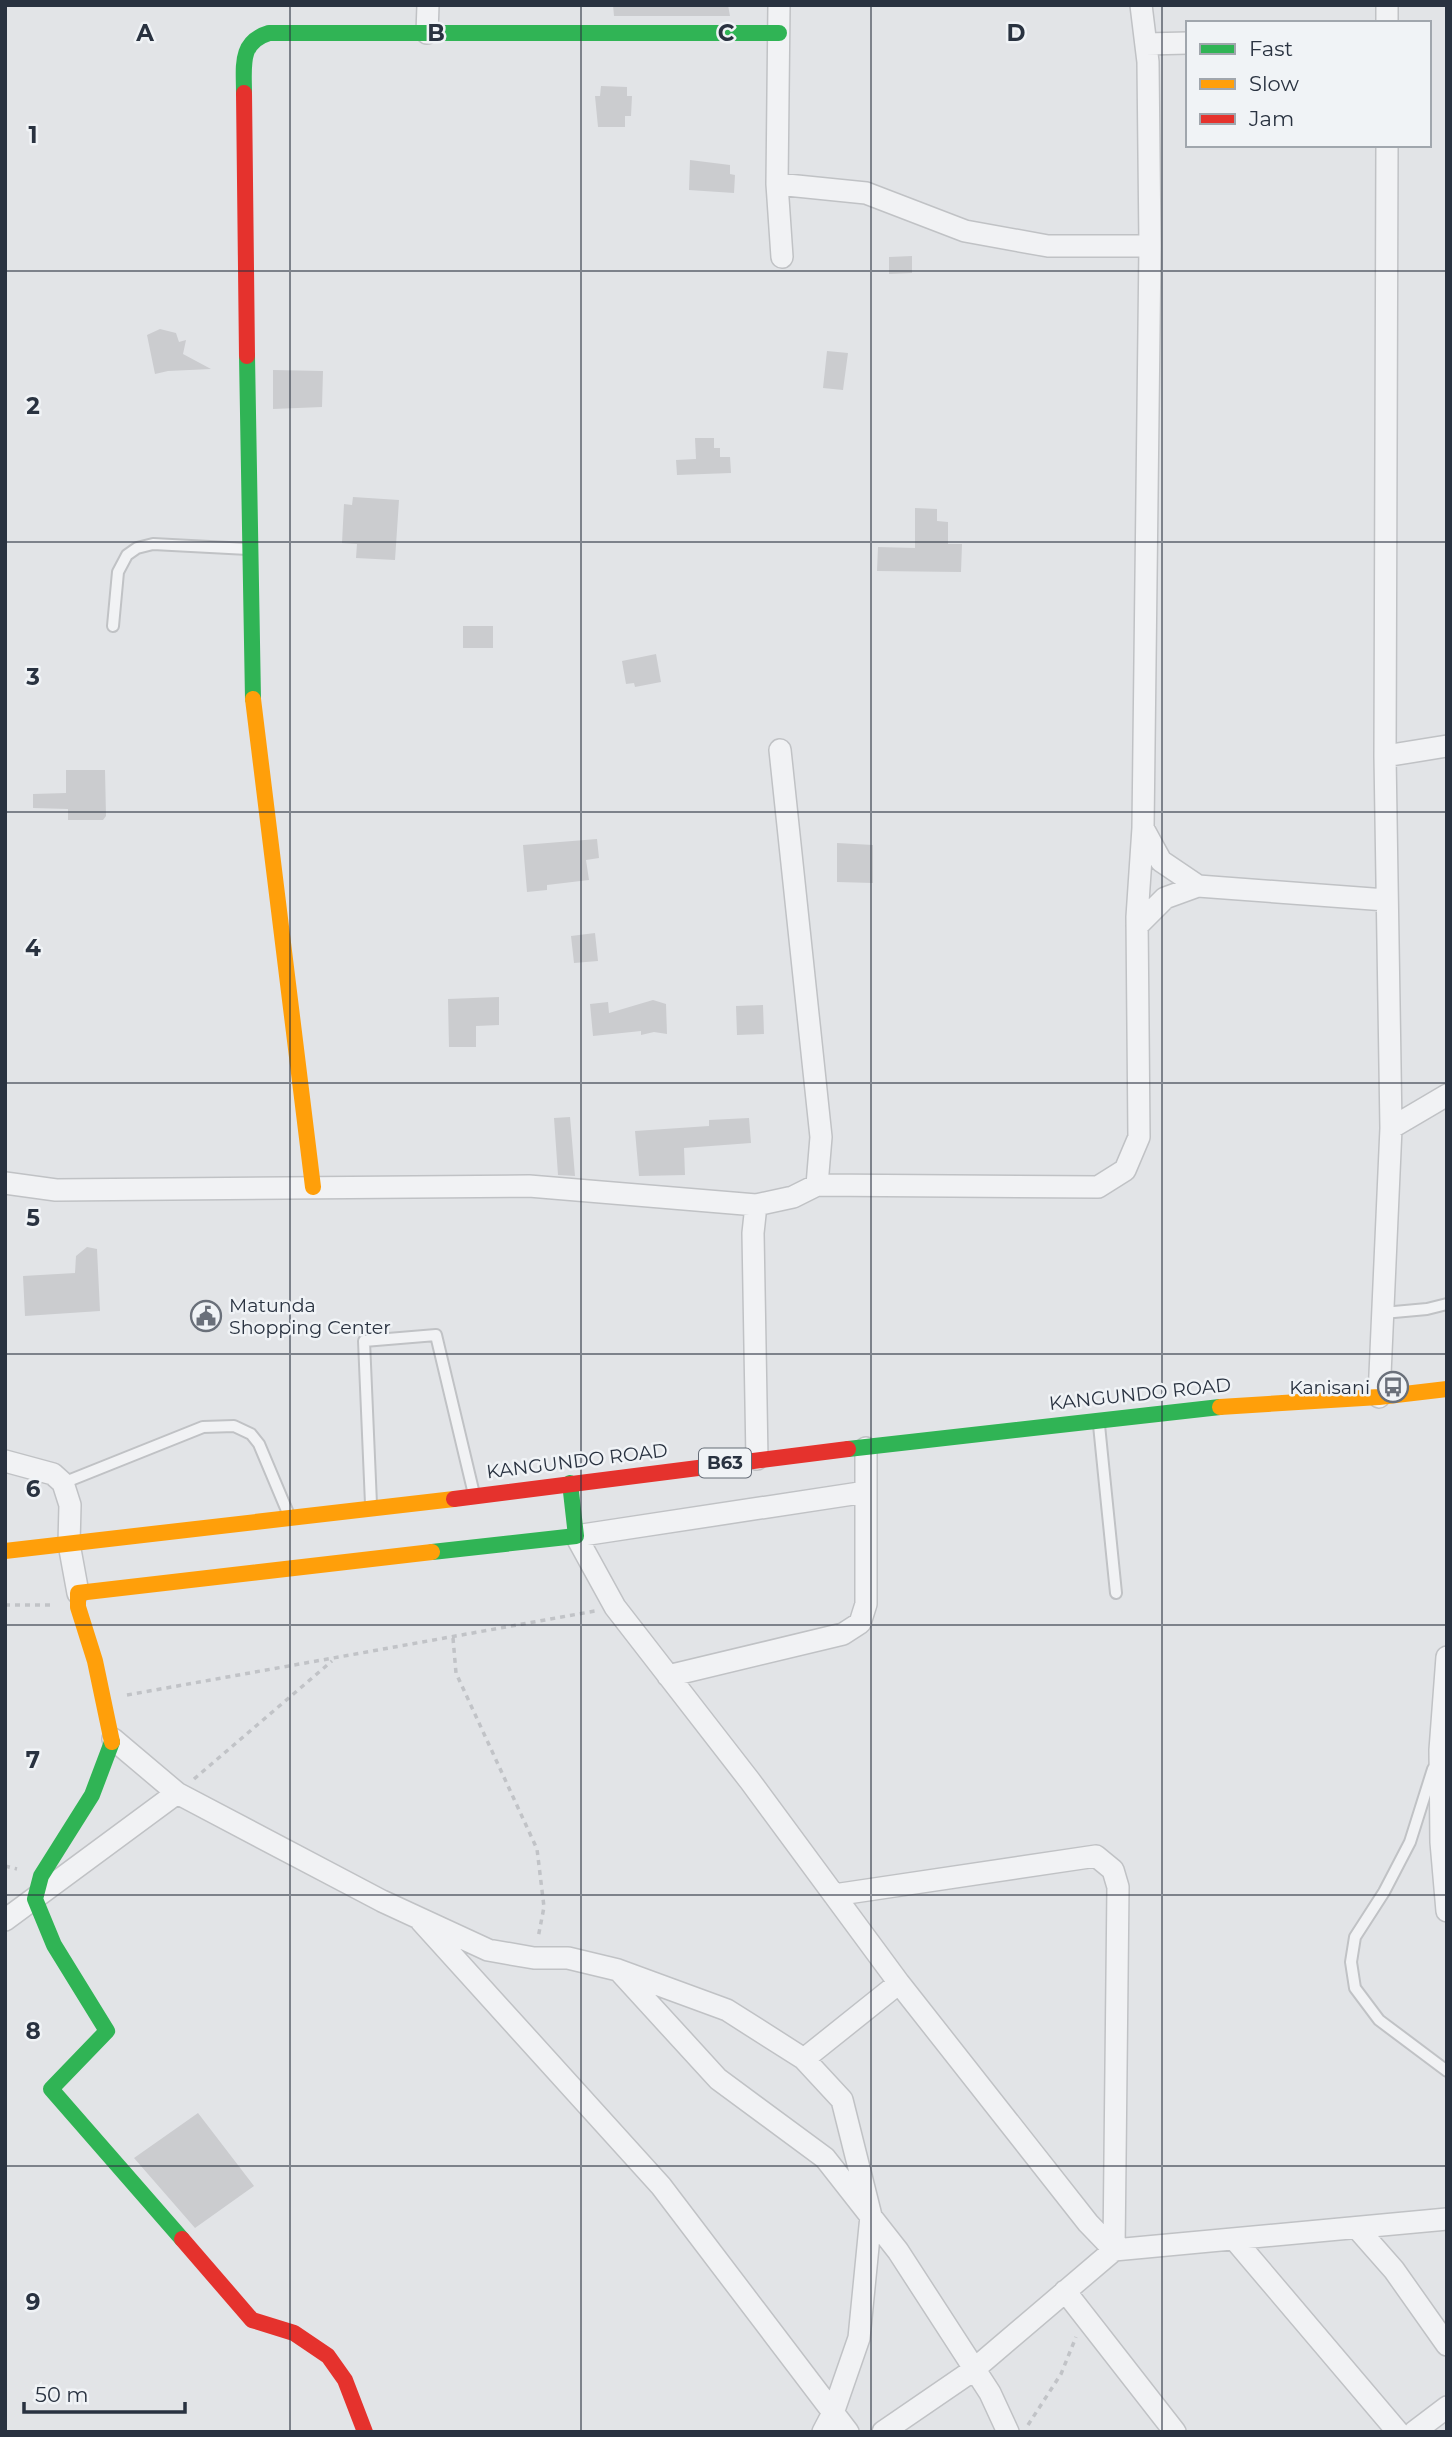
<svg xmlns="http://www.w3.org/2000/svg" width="1452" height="2437" font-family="Montserrat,sans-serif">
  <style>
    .building { fill: #cbcccf }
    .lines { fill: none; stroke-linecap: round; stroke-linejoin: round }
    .lane-casing { stroke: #c0c2c5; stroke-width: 14 }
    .street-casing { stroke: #c0c2c5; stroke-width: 24 }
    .path { stroke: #c1c3c7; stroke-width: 3.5; stroke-dasharray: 5 5; stroke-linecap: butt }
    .lane { stroke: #f1f2f4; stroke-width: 10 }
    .street { stroke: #f1f2f4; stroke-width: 21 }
    .fast { stroke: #30b455; stroke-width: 16 }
    .slow { stroke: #ff9f0a; stroke-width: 16 }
    .jam { stroke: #e5322d; stroke-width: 16 }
    .grid { fill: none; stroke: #293240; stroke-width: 2; stroke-opacity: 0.55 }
    .labels { text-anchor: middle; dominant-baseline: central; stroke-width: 5; stroke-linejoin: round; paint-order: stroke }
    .shield { fill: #f0f3f6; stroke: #656c77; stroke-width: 2 }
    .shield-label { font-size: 18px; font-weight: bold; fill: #293240 }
    .poi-label { font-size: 19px; fill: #293240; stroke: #f0f3f6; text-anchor: start }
    .street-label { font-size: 19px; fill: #293240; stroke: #f0f3f6 }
    .grid-label { font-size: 23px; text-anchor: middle; font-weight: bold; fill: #293240; stroke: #f0f3f6; stroke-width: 5; stroke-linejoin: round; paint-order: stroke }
  </style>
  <rect width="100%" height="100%" fill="#e2e4e7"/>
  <path class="building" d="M613 5H728L730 16H614Z
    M601 86 627 87V96H632L631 116H625V127H598L595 96H600Z
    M690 160 730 165V174L735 175 734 193 689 190Z
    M912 256V273L889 274V257Z
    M160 329 176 333 179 342 186 340 183 354 211 369 168 371 155 374 147 335Z
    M827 351 848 353 843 390 823 388Z
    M273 370 323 371 322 407 273 409Z
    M695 438H714V448H720V457H730L731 473 677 475 676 460 696 459Z
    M353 497 399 500 395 560 356 558 357 544 342 543 344 504 352 505Z
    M915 508 937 509V521L948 522V544H962L961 572 877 571 878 547 915 548Z
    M463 626H493V648H463Z
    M656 654 661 682 635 687 634 683 626 684 622 661Z
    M66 770H105L106 816 103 820H68V809L33 808V794L66 793Z
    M597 839 599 858 586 860 589 880 547 885V890L527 892 523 845Z
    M837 843 873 845V883L837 882Z
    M595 933 598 961 574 963 571 936Z
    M499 997V1025L476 1026V1047H449L448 999Z
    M653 1000 666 1004 667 1034 654 1032 641 1035V1031L593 1036 590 1004 608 1002 609 1013Z
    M763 1005 764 1034 737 1035 736 1006Z
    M570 1117 575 1176 558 1175 554 1118Z
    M749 1118 751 1143 684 1148 685 1175 639 1176 635 1131 709 1126V1120Z
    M87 1247 97 1249 100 1311 25 1316 23 1276 75 1273 76 1256Z
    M198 2113 254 2186 195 2228 134 2158Z"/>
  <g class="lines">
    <g class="lane-casing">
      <path id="lane" d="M113 626 118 572 127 555 137 548 153 544 248 549
        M1383 1313 1427 1309 1447 1304
        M1099 1425 1116 1593
        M63 1483 203 1427 234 1426 251 1434 259 1444 288 1513
        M371 1504 364 1341 436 1335 473 1490
        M1433 1769 1410 1842 1384 1892 1355 1937 1351 1962 1355 1988 1379 2020 1447 2071"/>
    </g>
    <g class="street-casing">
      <path id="street" d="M779 5 777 184 782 257
        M1141 5 1148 62 1150 246 1143 828 1161 861 1198 886 1386 900
        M1387 23V5
        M427 33 428 5
        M1146 44 1188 43
        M777 184 866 193 965 231 1048 246H1150
        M1385 756 1447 746
        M1137 926 1165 898 1198 886
        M1391 1128 1447 1095
        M5 1183 56 1190 529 1186 756 1205 793 1197 817 1185 821 1137 780 750
        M817 1185 1098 1187 1125 1170 1139 1137 1137 917 1143 828
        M756 1205 753 1233 757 1459
        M1379 1397 1391 1128 1385 756 1387 145
        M5 1461 53 1474 63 1483 70 1505 69 1544 78 1593
        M866 1492 576 1536 615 1607 750 1781 899 1983 1088 2223 1114 2250
        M1447 1657 1440 1750 1441 1842 1447 1911
        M668 1676 843 1634 860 1623 866 1604V1448
        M113 1739 177 1793 382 1901 488 1950 534 1958H568L618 1970 727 2010 804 2059 899 1983
        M834 1895 1096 1856 1113 1870 1118 1887 1114 2250
        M5 1920 177 1793
        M421 1921 661 2186 848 2432
        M621 1973 718 2079 825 2158 898 2251 990 2393 1008 2432
        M804 2059 842 2100 871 2216 859 2338 833 2413 823 2432
        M1357 2228 1394 2270 1447 2345
        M1235 2240 1398 2432
        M1065 2291 1175 2432
        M883 2432 972 2371 1114 2250 1447 2219
        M1414 2432 1447 2407"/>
    </g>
    <path class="path" d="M5 1605H52
      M453 1638 456 1673 537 1849 544 1907 538 1938
      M127 1695 595 1611
      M194 1779 332 1661
      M5 1866 17 1869
      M1028 2425 1061 2374 1076 2337"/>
    <use href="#lane" class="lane"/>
    <use href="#street" class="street"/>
    <path class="fast" d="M244 93C244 66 239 42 269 33H779
      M247 356 253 699
      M848 1449 1220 1407
      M432 1552 576 1536 570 1483
      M112 1742 92 1795 41 1876 35 1899 54 1945 107 2031 51 2089 182 2239"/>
    <path class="slow" d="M253 699 313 1187
      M1220 1407 1379 1397 1447 1389
      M5 1551 454 1499
      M112 1742 95 1661 78 1607V1593L432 1552"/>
    <path class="jam" d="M244 93 247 356
      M454 1499 848 1449
      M182 2239 252 2320 294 2333 328 2356 345 2380 365 2432"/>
  </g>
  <path class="grid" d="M290 5V2432M581 5V2432M871 5V2432M1162 5V2432M5 271H1447M5 542H1447M5 812H1447M5 1083H1447M5 1354H1447M5 1625H1447M5 1895H1447M5 2166H1447"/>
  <defs>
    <g id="civic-ring" transform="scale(1.575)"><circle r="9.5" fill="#f0f3f6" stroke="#6a707a" stroke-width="1.5"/><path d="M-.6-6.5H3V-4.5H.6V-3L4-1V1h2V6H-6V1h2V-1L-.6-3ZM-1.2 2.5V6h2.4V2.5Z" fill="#6a707a"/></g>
    <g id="bus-ring" transform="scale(1.575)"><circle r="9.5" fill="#f0f3f6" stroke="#6a707a" stroke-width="1.5"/><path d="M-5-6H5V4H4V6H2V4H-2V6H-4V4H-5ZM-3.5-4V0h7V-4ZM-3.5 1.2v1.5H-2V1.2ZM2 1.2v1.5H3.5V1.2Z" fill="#6a707a"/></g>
  </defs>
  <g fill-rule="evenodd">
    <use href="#civic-ring" x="206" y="1316"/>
    <use href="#bus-ring" x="1393" y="1387"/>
  </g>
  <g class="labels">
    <rect class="shield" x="699" y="1448.5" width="52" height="29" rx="5"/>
    <g class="shield-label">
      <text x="725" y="1463">B63</text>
    </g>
    <g class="poi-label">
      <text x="229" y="1305">Matunda<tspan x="229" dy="22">Shopping Center</tspan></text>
      <text x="1370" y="1387" text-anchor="end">Kanisani</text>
    </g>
    <g class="street-label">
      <text transform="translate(1140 1394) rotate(-6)">KANGUNDO ROAD</text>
      <text transform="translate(577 1461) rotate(-7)">KANGUNDO ROAD</text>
    </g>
  </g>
  <g class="grid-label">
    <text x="145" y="41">A</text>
    <text x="436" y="41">B</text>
    <text x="726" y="41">C</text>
    <text x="1016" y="41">D</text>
    <text x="33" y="143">1</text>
    <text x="33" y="414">2</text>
    <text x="33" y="685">3</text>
    <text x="33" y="956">4</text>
    <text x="33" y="1226">5</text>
    <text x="33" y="1497">6</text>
    <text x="33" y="1768">7</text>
    <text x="33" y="2039">8</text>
    <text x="33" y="2310">9</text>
  </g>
  <rect width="1452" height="2437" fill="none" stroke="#293240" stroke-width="14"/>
  <rect x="1186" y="21" width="245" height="126" fill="#f0f3f6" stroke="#a0a6ad" stroke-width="2"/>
  <rect x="1200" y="44" width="35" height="10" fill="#30b455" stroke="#a0a6ad" stroke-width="2"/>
  <text x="1249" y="56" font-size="21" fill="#293240">Fast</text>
  <rect x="1200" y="79" width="35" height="10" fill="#ff9f0a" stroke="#a0a6ad" stroke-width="2"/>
  <text x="1249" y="91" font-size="21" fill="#293240">Slow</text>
  <rect x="1200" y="114" width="35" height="10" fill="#e5322d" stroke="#a0a6ad" stroke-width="2"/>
  <text x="1249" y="126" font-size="21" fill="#293240">Jam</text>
  <path d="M24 2402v10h161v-10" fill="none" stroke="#293240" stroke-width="3.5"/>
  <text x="35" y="2402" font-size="21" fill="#293240" stroke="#f0f3f6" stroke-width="5" paint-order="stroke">50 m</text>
</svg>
